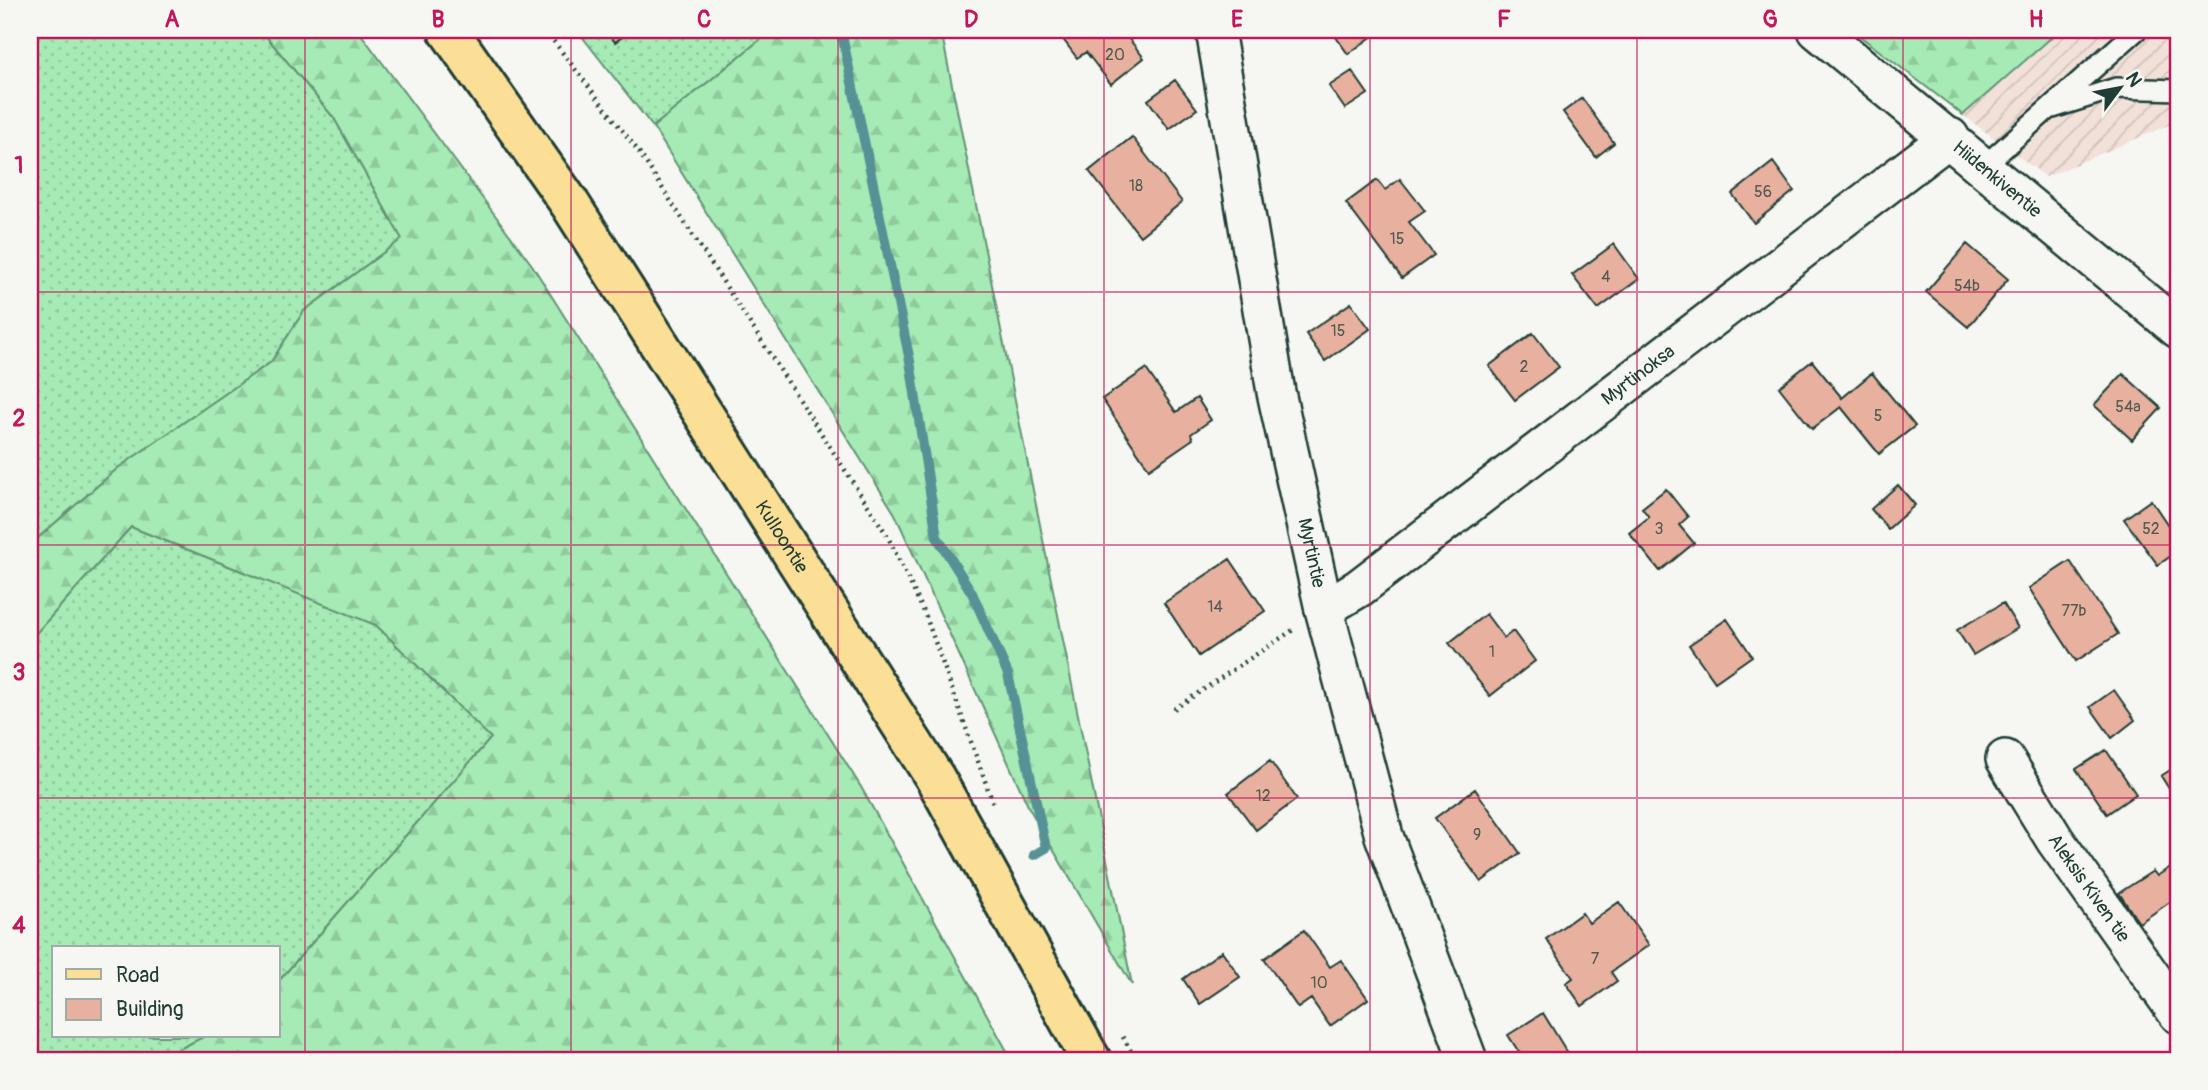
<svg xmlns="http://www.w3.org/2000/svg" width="2208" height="1090" font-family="Pangolin,sans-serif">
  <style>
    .industrial { fill: url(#industrial-furrows) }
    .grass { fill: url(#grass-dots); stroke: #629474; stroke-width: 2 }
    .forest { fill: url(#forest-firs); stroke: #629474; stroke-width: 2 }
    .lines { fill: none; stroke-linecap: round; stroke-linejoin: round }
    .stream { stroke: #569196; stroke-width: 10 }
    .building { fill: #e8b09f; stroke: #1f3d34; stroke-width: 2 }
    .service-casing { stroke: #1f3d34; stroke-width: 24 }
    .minor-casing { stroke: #1f3d34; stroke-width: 42 }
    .primary-casing { stroke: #1f3d34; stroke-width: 44 }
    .path { stroke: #1f3d34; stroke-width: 4.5; stroke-dasharray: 2 5; stroke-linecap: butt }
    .service { stroke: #f6f6f2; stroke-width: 19 }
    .minor { stroke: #f6f6f2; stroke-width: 37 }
    .primary { stroke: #fbdf96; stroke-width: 38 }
    .grid { fill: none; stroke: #c2185b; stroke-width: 2; stroke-opacity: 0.55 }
    .labels { text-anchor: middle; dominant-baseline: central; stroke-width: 7; stroke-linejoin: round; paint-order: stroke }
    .number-label { font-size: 16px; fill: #515a4f }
    .street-label { font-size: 19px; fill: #1f3d34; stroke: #f6f6f2 }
    .neatline { fill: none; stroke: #c2185b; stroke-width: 2.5 }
    .grid-label { font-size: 23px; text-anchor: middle; font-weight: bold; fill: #c2185b }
  </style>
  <defs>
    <pattern id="industrial-furrows" width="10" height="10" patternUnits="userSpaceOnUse" patternTransform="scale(1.75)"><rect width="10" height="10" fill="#f2e1d9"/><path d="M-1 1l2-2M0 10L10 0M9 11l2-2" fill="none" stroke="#cfc2bb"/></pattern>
    <pattern id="grass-dots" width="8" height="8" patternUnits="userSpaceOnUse" patternTransform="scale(1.75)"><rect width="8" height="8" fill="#a6eab5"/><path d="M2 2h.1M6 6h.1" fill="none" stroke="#8eca9c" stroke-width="1.8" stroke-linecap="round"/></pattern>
    <pattern id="forest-firs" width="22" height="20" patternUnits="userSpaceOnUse" patternTransform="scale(1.75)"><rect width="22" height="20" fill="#a6eab5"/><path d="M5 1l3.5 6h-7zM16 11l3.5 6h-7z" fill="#8eca9c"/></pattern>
  </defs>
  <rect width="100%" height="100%" fill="#f6f6f2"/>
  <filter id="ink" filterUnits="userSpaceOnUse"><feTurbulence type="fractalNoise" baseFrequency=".0143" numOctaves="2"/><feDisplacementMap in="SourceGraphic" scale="14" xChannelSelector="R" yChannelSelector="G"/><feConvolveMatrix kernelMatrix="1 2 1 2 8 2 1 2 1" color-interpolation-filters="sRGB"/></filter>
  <g filter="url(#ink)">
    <path class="industrial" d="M2060 30H2178V121L2046 177 1963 115Z"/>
    <path class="grass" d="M30 30H261L334 118 402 239 304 311 271 362 118 468 30 545Z
      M577 30H772L653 127Z
      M131 527 376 625 491 738 278 982V948H54V1036H205L158 1060H30V640Z"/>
    <path class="forest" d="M261 30H358L532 265 861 787 1012 1060H158L205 1036H278V982L491 738 376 625 131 527 30 640V545L118 468 271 362 304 311 402 239 334 118Z
      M772 30H941L1132 985 1029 808 895 514 653 127Z
      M1852 30H2060L1963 115Z"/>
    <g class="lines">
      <path class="stream" d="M841 30 910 361 937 537 972 593 1008 674 1046 848 1034 855"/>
    </g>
    <path class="building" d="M606 30H632L615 42Z
      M1056 30H1122L1144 58 1111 84 1086 52 1077 58Z
      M1331 30H1381L1348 54Z
      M1352 71 1368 94 1345 109 1329 86Z
      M1175 80 1197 109 1169 129 1148 100Z
      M1582 98 1614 143 1596 157 1563 112Z
      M1132 137 1182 202 1140 236 1089 171Z
      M1773 162 1794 191 1754 223 1732 194Z
      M1400 179 1425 211 1409 222 1434 255 1402 278 1346 203 1377 180 1385 190Z
      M1614 244 1639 279 1598 309 1572 275Z
      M1967 244 2008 279 1968 327 1926 292Z
      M1351 303 1370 329 1325 361 1306 334Z
      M1533 333 1559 367 1515 400 1489 366Z
      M1812 361 1842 398 1872 373 1915 426 1879 454 1841 407 1812 429 1779 387Z
      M1146 369 1176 412 1197 398 1211 420 1191 434 1193 439 1149 469 1102 399Z
      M2123 374 2161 408 2132 440 2094 405Z
      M1898 485 1915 505 1888 529 1871 509Z
      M1666 489 1688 517 1679 525 1694 543 1660 571 1629 533 1649 517 1642 508Z
      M2151 500 2178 540V551L2158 565 2124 519Z
      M1230 559 1265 611 1199 656 1164 603Z
      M2070 561 2118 634 2076 661 2029 588Z
      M2003 603 2018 628 1973 655 1957 630Z
      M1486 614 1504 638 1513 631 1535 661 1490 696 1449 643Z
      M1727 619 1752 656 1715 682 1689 645Z
      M2114 690 2135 720 2112 738 2090 707Z
      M2106 750 2136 794 2107 814 2076 769Z
      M1270 761 1297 799 1256 830 1228 793Z
      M2178 765V803L2161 776Z
      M1475 789 1520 853 1481 882 1435 818Z
      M2178 862V913L2170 902 2139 923 2119 893 2153 871 2157 876Z
      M1619 902 1649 945 1611 972 1617 981 1582 1006 1566 983 1573 978 1546 939 1582 913 1589 923Z
      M1304 930 1330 967 1341 960 1368 999 1330 1026 1311 999 1298 1008 1264 959Z
      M1222 951 1240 977 1200 1004 1183 979Z
      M1543 1013 1570 1057 1564 1060H1524L1508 1035Z"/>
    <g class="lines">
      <g class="service-casing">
        <path id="service" d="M2053 108 2116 88 2178 90
          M1985 165 2137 30"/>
      </g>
      <g class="minor-casing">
        <g id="minor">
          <path id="s1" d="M1215 30 1276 392 1324 609 1384 836 1468 1060"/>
          <path id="s2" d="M1817 30 2178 329"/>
          <path id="s3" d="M1324 609 1359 588 1950 137"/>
          <path id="s4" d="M2005 759 2055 840 2178 1014"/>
        </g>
      </g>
      <g class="primary-casing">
        <g id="primary">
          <path id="s5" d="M448 30 570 204 935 778 1091 1060"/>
        </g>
      </g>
      <path class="path" d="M545 30 639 152 887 535 925 614 993 803
        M1174 709 1293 630
        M1123 1037 1136 1060"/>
      <use href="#service" class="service"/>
      <use href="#minor" class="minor"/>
      <use href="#primary" class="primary"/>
    </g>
  </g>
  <path class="grid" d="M305 30V1060M571 30V1060M838 30V1060M1104 30V1060M1370 30V1060M1637 30V1060M1903 30V1060M30 292H2178M30 545H2178M30 798H2178"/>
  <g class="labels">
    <g class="number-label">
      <text x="1115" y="55">20</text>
      <text x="1136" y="186">18</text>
      <text x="1763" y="192">56</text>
      <text x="1397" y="239">15</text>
      <text x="1606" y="277">4</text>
      <text x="1967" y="286">54b</text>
      <text x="1338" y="331">15</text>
      <text x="1524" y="367">2</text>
      <text x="2128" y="407">54a</text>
      <text x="1878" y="416">5</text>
      <text x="1659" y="529">3</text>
      <text x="2151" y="529">52</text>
      <text x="1215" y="607">14</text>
      <text x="2074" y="611">77b</text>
      <text x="1492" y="652">1</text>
      <text x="1263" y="796">12</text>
      <text x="1477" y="835">9</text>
      <text x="1595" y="959">7</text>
      <text x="1319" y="983">10</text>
    </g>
    <g class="street-label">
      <text stroke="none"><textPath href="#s2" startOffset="234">Hiidenkiventie</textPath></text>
      <text stroke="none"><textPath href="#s3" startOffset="392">Myrtinoksa</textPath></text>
      <text stroke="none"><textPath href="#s5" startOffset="607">Kulloontie</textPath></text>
      <text stroke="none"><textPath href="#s1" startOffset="532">Myrtintie</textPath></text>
      <text stroke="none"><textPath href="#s4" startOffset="154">Aleksis Kiven tie</textPath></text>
    </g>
  </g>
  <rect width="2208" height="1090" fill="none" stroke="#f6f6f2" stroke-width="77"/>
  <rect x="52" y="946" width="228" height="91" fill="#f6f6f2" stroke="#a0aca6" stroke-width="2"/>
  <rect x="66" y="969" width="35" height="10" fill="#fbdf96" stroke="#a0aca6" stroke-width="2"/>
  <text x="116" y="982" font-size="21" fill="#1f3d34">Road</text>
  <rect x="66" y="999" width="35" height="21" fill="#e8b09f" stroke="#a0aca6" stroke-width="2"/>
  <text x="116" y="1016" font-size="21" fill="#1f3d34">Building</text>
  <g transform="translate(2120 88) rotate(58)" stroke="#f6f6f2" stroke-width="5" paint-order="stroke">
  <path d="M0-5L12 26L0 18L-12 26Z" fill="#1f3d34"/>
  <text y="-10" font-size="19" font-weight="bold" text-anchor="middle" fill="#1f3d34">N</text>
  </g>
  <rect x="38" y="38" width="2132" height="1014" class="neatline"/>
  <g class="grid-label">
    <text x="172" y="27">A</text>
    <text x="438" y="27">B</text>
    <text x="704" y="27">C</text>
    <text x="971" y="27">D</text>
    <text x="1237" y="27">E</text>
    <text x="1504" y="27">F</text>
    <text x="1770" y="27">G</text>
    <text x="2036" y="27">H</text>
    <text x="19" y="173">1</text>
    <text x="19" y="426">2</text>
    <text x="19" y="680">3</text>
    <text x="19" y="933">4</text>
  </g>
</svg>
